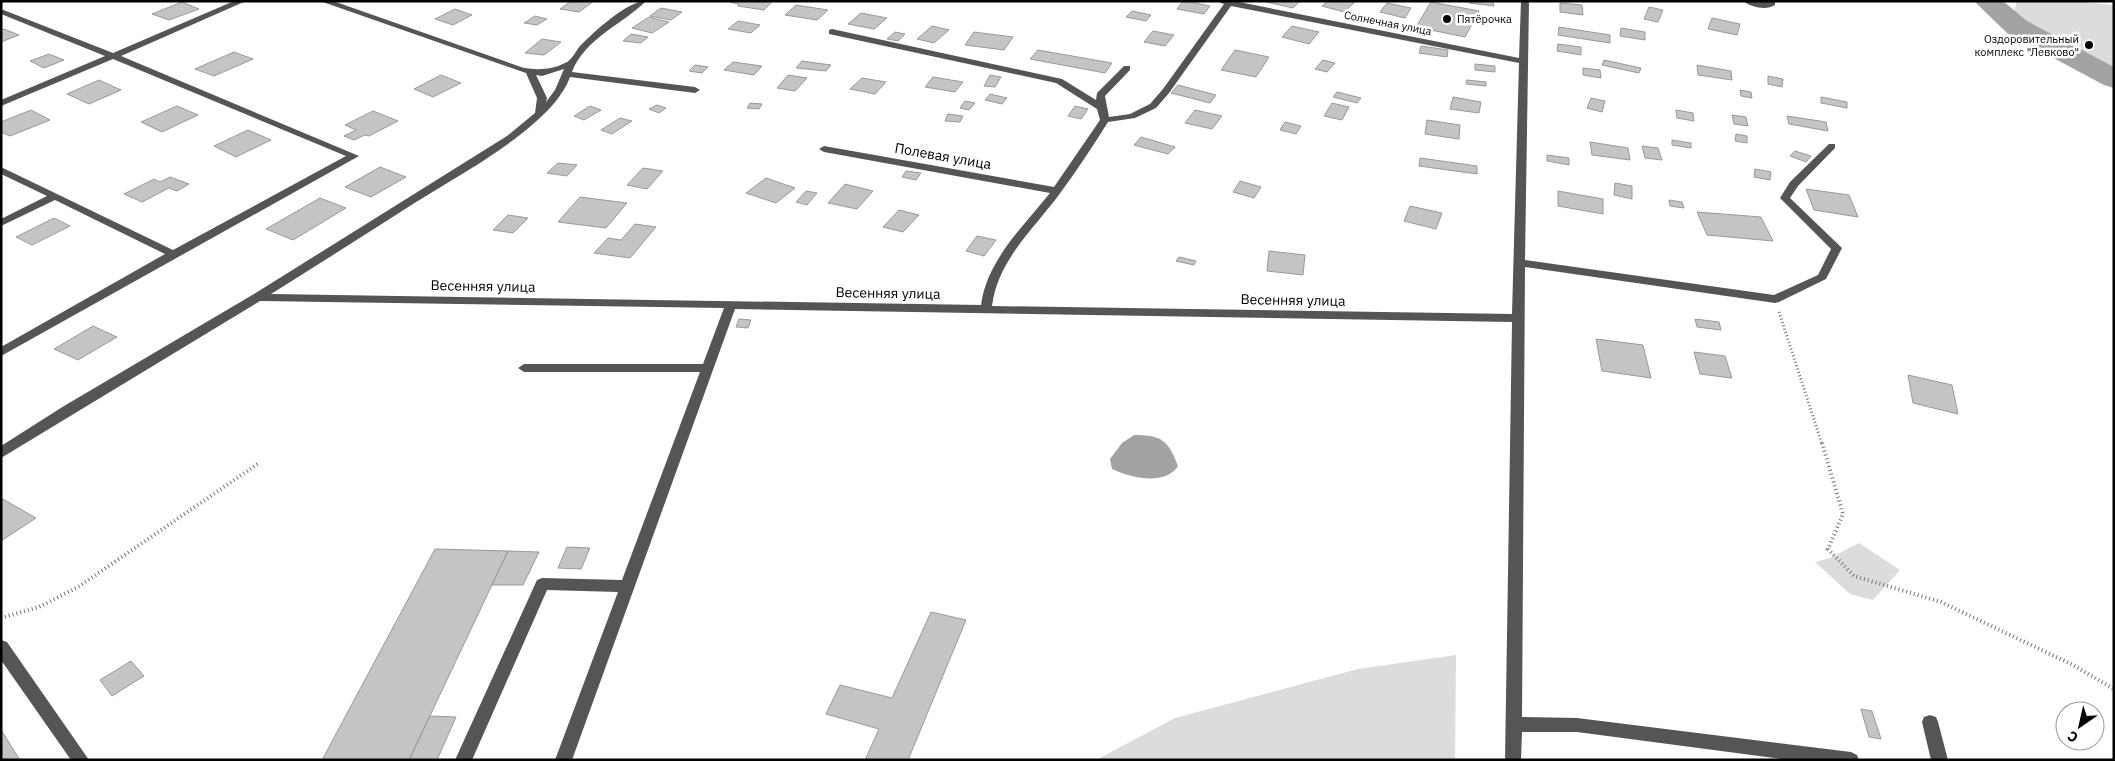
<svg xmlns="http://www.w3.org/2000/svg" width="2115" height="761" font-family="'IBM Plex Sans',sans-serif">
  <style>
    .green { fill: #dcdcdc }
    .water { fill: #a3a3a3 }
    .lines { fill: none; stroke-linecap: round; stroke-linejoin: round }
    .river { fill: #a3a3a3; fill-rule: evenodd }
    .building { fill: #c4c4c4; stroke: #999 }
    .path-far1 { stroke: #777; stroke-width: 3; stroke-dasharray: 1 2.5; stroke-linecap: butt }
    .path { stroke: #777; stroke-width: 4; stroke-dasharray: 1 3; stroke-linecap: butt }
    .minor { fill: #555; fill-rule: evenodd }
    .poi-dot { fill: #000; stroke: #fff; stroke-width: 2 }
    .labels { text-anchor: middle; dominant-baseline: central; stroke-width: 5; stroke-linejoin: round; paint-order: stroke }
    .far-poi-label { font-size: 11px; fill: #000; stroke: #fff; text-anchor: start }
    .far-street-label { font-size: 11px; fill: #000; stroke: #fff }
    .street-label { font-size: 14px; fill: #000; stroke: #fff }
  </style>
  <rect width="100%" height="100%" fill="#fff"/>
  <path class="green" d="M2017 1H2075L2114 5V76L2013 15Z
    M1859 543 1900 570 1873 600 1850 594 1815 562 1830 558Z
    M1456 655 1455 760H1096L1175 718 1358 669Z"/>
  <path class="water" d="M1134 435C1163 435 1168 441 1178 466 1165 486 1131 478 1112 469L1110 459 1122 443Z"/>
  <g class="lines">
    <path class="river" d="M1974 1H2003L2027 21 2114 67V88L2104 85 2007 33Z"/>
  </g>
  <path class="building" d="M571 1H594L579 12 560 9Z
    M731 1H773L764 10 738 6V4L730 2Z
    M1183 1H1186L1210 6 1204 14 1177 9Z
    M1262 1H1300L1293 8Z
    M1328 1H1356L1344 12 1322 6Z
    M1469 1H1493L1494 6 1469 3Z
    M182 2 199 9 169 20 152 14Z
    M1431 2 1479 11 1465 37 1416 27Z
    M1387 3 1411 8 1405 18 1380 12Z
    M1560 3 1582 5 1583 15 1560 12Z
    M796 5 828 10 817 20 785 15Z
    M1649 7 1663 10 1658 22 1644 19Z
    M661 8 682 12 671 20 650 16Z
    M455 9 472 15 453 25 435 19Z
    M1132 11 1151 15 1146 21 1126 17Z
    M861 13 887 18 874 29 848 24Z
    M535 16 547 19 537 25 524 23Z
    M649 17 669 22 652 33 632 28Z
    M1712 18 1740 24 1737 35 1708 29Z
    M738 21 760 25 751 33 728 29Z
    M932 26 949 30 934 43 917 39Z
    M1292 26 1319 32 1309 44 1282 37Z
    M1559 27 1610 35V43L1558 35Z
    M1621 28 1645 32V40L1620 36Z
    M4 29 19 35 1 42V30Z
    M1153 31 1174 35 1165 46 1144 42Z
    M895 32 905 34 898 41 887 39Z
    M974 32 1013 37 1004 50 965 45Z
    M631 34 648 37 641 43 623 41Z
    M542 39 561 42 544 55 525 53Z
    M1558 44 1581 47V55L1557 51Z
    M1421 46 1448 50 1447 57 1419 53Z
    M1038 50 1112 63 1105 73 1030 59Z
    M1235 50 1269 57 1256 77 1221 70Z
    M234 52 253 59 214 76 195 69Z
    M49 54 64 60 44 68 30 61Z
    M1323 60 1335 63 1327 72 1315 69Z
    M1604 60 1641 68 1639 73 1602 65Z
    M802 61 831 65 826 71 796 68Z
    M733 62 762 66 754 75 724 70Z
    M1475 64 1495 66V72L1475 70Z
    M695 65 708 67 702 73 689 71Z
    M1697 65 1731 71 1732 80 1698 75Z
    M1583 68 1600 70 1601 78 1583 75Z
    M441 75 461 83 433 97 414 89Z
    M788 75 807 78 795 91 777 88Z
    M990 75 1001 77 995 87 984 86Z
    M1768 76 1783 79 1782 87 1768 84Z
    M933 77 963 82 955 92 925 87Z
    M862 78 886 82 875 94 850 89Z
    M99 80 121 90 89 104 67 94Z
    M1467 80 1486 82V86L1466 84Z
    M1178 85 1216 95 1210 103 1171 93Z
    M1740 90 1751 92 1752 98 1741 96Z
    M1337 92 1361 98 1357 103 1333 97Z
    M990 94 1007 98 1002 104 985 100Z
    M1453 97 1481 102 1479 113 1450 109Z
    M1821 97 1847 102V108L1821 103Z
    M1591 98 1605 101 1602 112 1587 108Z
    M965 101 975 103 969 110 960 108Z
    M750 103 762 104 759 109 747 108Z
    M1332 103 1349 107 1342 120 1324 116Z
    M657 105 666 108 659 113 649 109Z
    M177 106 198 115 162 132 141 122Z
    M590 106 601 110 584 120 574 116Z
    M1075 106 1088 109 1081 119 1068 116Z
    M31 110 50 120 10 136 1 132V122Z
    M1195 110 1222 116 1212 129 1185 123Z
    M1676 110 1693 113 1694 121 1677 118Z
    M373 111 398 121 369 136 365 135 354 140 344 136 356 130 345 125Z
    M948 114 963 116 960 122 945 121Z
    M1732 115 1746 117 1748 126 1734 124Z
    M1787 116 1826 122 1828 131 1789 124Z
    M620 118 632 121 612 134 601 130Z
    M1427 120 1460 125 1459 139 1425 134Z
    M1285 122 1301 126 1296 134 1280 130Z
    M248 130 271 140 236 157 214 146Z
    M1736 134 1747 136V143L1735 141Z
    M1141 137 1175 147 1168 154 1134 145Z
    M1672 140 1691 143V148L1672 145Z
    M1590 142 1628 148 1630 160 1592 155Z
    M1642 146 1658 148 1662 160 1645 158Z
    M1795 151 1811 156 1806 162 1790 156Z
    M1547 155 1569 158V165L1547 161Z
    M1420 158 1477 166V174L1419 166Z
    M558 163 577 165 567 176 547 173Z
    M380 167 406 177 371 197 345 187Z
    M643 168 663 171 647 189 627 185Z
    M1755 169 1771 172 1770 180 1754 177Z
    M906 171 921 173 916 180 902 177Z
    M170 177 189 184 177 191 169 188 142 202 124 194 154 179 160 182Z
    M766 178 795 188 776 203 746 193Z
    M1240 181 1261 187 1254 198 1233 192Z
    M1615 183 1632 186V199L1614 195Z
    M845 184 873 191 857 209 828 203Z
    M1806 189 1849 195 1858 217 1814 210Z
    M806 191 817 193 807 205 796 202Z
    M1558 191 1603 199V214L1558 206Z
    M580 197 627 203 606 228 558 222Z
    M320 198 346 208 293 240 266 229Z
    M1669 200 1682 202 1684 208 1670 206Z
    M1410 206 1442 213 1436 229 1404 221Z
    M899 210 919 215 903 232 883 227Z
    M1697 212 1761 217 1773 241 1707 235Z
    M508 215 528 218 513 233 493 230Z
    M54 218 70 226 32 245 16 237Z
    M635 224 656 227 630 258 594 253 608 238 621 240Z
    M977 236 996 240 984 256 966 251Z
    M1269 251 1305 255 1303 275 1267 271Z
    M1179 257 1196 261 1194 265 1176 261Z
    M739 319 751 320 748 328 736 327Z
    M1695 319 1719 322 1721 330 1697 327Z
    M93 326 117 337 78 360 54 349Z
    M1596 339 1643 345 1651 378 1602 371Z
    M1694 352 1725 356 1732 378 1700 374Z
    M1908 375 1952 385 1958 414 1913 403Z
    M1 498 36 518 1 541Z
    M567 547 590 548 581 569 558 568Z
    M435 549 508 551 409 760H322Z
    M508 551 539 552 523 585H492Z
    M931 612 966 620 908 760H865L879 729 826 714 840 685 892 698Z
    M131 661 144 676 112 696 100 680Z
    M1861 709 1872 711 1881 739 1869 737Z
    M430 716 456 717 437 760H409Z
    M1 730 20 760H1Z"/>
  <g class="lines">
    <path class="path-far1" d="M1779 312 1822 444"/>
    <path class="path" d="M1822 443 1843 514 1828 549 1854 576 1941 602 2071 664 2114 689
      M1 618 39 607 78 587 259 463"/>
    <path class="minor" d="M234 1H246L121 56 359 156 1 356V347L165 254 55 200 1 226V219L47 196 1 174V167L173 250 346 156 113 59 1 106V100L105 56 1 14V9L113 53Z
      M320 1H333L524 68C538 70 551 70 565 63 571 61 576 51 580 46 594 32 627 1 646 1 622 25 585 38 572 72L695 87 700 90 695 93 570 77C552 127 458 175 413 204 366 234 319 264 271 294L981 305C987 260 1023 227 1050 193L824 152 819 149 824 146 1054 187 1100 120 1097 109 1056 83 829 34V30L832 29 1062 79 1096 100 1097 93 1124 66H1130V70L1105 96 1109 117 1130 114 1150 104 1163 89 1224 4 1216 1H1234L1519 58 1521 1H1529L1525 260 1774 295 1818 275 1831 249 1780 198 1790 182 1829 144H1835V148L1798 186 1790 198 1842 248 1826 279 1779 302 1775 303 1525 267 1522 717 1577 718 1851 752 1857 755 1859 760H1789L1577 732H1522L1521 760H1505L1512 322 735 309 572 760H555L618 592 547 590 472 760H455L537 580 542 578 622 580 700 372H524L518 368 524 364H703L724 308 260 301 1 458V446L64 406 254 294 507 136 535 113 537 98 526 73ZM1231 6 1519 63 1512 314 992 306C998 259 1035 228 1061 192 1077 170 1093 146 1108 122L1135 118 1156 108 1169 93ZM564 69 555 90 546 102 547 98 536 75 542 76Z
      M1743 1H1775V5C1766 11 1751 7 1743 1Z
      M1 640 7 642 89 760H71L1 660Z
      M1930 715 1936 717 1938 722 1948 760H1931L1922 722 1924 717Z"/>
  </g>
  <g class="poi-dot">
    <circle cx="1447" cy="19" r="5"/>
    <circle cx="2089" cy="45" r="5"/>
  </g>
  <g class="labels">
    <g class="far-poi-label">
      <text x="1457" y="19">Пятёрочка</text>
      <text x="2079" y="39" text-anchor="end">Оздоровительный<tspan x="2079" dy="13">комплекс "Левково"</tspan></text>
    </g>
    <g class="far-street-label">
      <text transform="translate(1388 23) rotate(11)">Солнечная улица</text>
    </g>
    <g class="street-label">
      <text transform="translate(943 156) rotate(10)">Полевая улица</text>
      <text transform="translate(483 286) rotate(1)">Весенняя улица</text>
      <text transform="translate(888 293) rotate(1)">Весенняя улица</text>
      <text transform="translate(1293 300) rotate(1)">Весенняя улица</text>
    </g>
  </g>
  <rect width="2115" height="761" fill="none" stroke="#000000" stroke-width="5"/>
  <g transform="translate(2080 726) rotate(214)"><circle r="24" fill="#ffffff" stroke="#999999"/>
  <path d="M0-4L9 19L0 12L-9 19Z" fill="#000000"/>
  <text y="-8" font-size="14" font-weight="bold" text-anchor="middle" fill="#000000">С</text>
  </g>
</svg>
